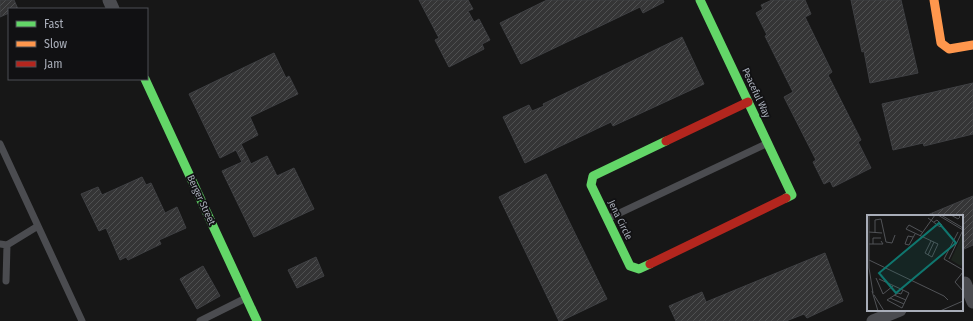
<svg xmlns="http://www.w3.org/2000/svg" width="973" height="321" font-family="'Fira Sans Condensed',sans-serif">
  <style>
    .building { fill: url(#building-hatch); stroke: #3f4043 }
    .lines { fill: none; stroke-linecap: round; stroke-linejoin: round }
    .lane { stroke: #4b4c50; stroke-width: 7 }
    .street { stroke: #4b4c50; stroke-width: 13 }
    .fast { stroke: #63d668; stroke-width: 9 }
    .slow { stroke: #ff974d; stroke-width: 9 }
    .jam { stroke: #b3261e; stroke-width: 9 }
    .labels { text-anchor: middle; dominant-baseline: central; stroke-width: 3.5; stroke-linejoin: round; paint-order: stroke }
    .street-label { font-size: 10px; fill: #a8adb8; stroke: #111113 }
    .inset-road { fill: none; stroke: #515357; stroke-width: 1 }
    .view { fill: #0f766e; fill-opacity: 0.15; stroke: #0f766e; stroke-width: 2 }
    .inset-edge { fill: none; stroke: #a8adb8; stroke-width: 2 }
  </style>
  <defs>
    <pattern id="building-hatch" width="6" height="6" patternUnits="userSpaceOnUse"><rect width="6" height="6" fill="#353536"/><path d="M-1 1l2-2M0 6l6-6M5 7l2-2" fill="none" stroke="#4f5051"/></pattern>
  </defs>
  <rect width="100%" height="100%" fill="#171717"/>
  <path class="building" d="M0 0H14L18 9H9V13L0 17Z
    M419 0H468L473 9 468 11 474 22 479 19 490 40 482 44 484 49 449 67 435 40 439 38Z
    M547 0H663L664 2 643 13 640 7 521 64 500 23Z
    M772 0H805L811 14 805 17 832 72 828 75 861 140 858 142 871 168 833 187 830 181 824 184 813 162 816 160 784 97 793 92 765 36 767 35 756 13 763 9 761 5Z
    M851 0H901L918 73 870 83 864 51 862 52Z
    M682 37 704 84 613 126 611 122 525 163 503 117 529 105 532 111 544 106 543 104Z
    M274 53 286 78 289 76 298 94 250 117 258 135 241 144 251 164 267 156 277 176 294 168 314 209 254 237 222 171 242 162 236 150 220 158 189 94Z
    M973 83V134L924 146 923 143 893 150 882 104Z
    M546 174 607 299 561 321H559L499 197Z
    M142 177 146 185 151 183 165 213 177 207 186 228 159 240 161 244 128 260 126 257 120 260 106 228 99 231 81 194 98 187 102 195Z
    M973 196V245L962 250V216H925Z
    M825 253 843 301 807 318 804 314 786 321H676L669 306 702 292 706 302Z
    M316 257 324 276 297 288 288 270Z
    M203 266 220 296 197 309 180 279Z"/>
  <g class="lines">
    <path class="lane" d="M0 144 82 321
      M607 219 768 143
      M0 244 7 245 38 226
      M6 281 7 245
      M200 321 246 298"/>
    <path class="street" d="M109 0 113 9
      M965 283 973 302
      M873 321 900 310"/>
    <path class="fast" d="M700 0 792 195 786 198
      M145 79 257 321
      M650 264 639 269 630 266 591 185 593 176 666 141"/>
    <path class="slow" d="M934 0 941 43 949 49 973 45"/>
    <path class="jam" d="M666 141 748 102
      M650 264 786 198"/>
  </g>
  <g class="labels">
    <g class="street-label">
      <text transform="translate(756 93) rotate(65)">Peaceful Way</text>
      <text transform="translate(201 200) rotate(65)">Berger Street</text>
      <text transform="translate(620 220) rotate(64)">Jena Circle</text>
    </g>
  </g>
  <g transform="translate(867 215)">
    <rect width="96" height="96" fill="#171717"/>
    <path d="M96 18V48L94 51 84 45Z" fill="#1d241e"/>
    <path class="inset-road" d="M2 0V53L6 78M71 0 96 15 82 44M74 0 96 13M84 0 91 4 93 2 91 0M61 3 73 12 75 10 70 5 67 7M2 17 15 18M8 17V5L14 4 19 27 25 28 28 20M55 17 42 10 39 14 71 29 65 42 58 38 64 26M91 17 77 44 96 55M53 21 68 0M46 22 41 21 38 29 42 30 48 19M2 29H16L14 26M6 29V23H14M61 40 67 27M2 45 77 81 81 85M96 57 88 67 96 76M9 63 16 79 26 71M12 64 36 75 42 78 35 93 20 85 31 78 34 79 36 75M5 76 11 96M7 80 17 96M27 80 39 85M23 83 37 89M73 96 96 86"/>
    <path class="view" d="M72 8 89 28 29 78 12 58Z"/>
    <rect width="96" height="96" class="inset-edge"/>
  </g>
  <rect x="8" y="8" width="140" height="72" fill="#111113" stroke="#4d4f55"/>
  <rect x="16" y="21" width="20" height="6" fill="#63d668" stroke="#4d4f55"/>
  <text x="44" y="28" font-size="12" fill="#a8adb8">Fast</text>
  <rect x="16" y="41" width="20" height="6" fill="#ff974d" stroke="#4d4f55"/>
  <text x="44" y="48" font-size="12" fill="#a8adb8">Slow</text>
  <rect x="16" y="61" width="20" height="6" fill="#b3261e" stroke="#4d4f55"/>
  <text x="44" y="68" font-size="12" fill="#a8adb8">Jam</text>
</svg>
